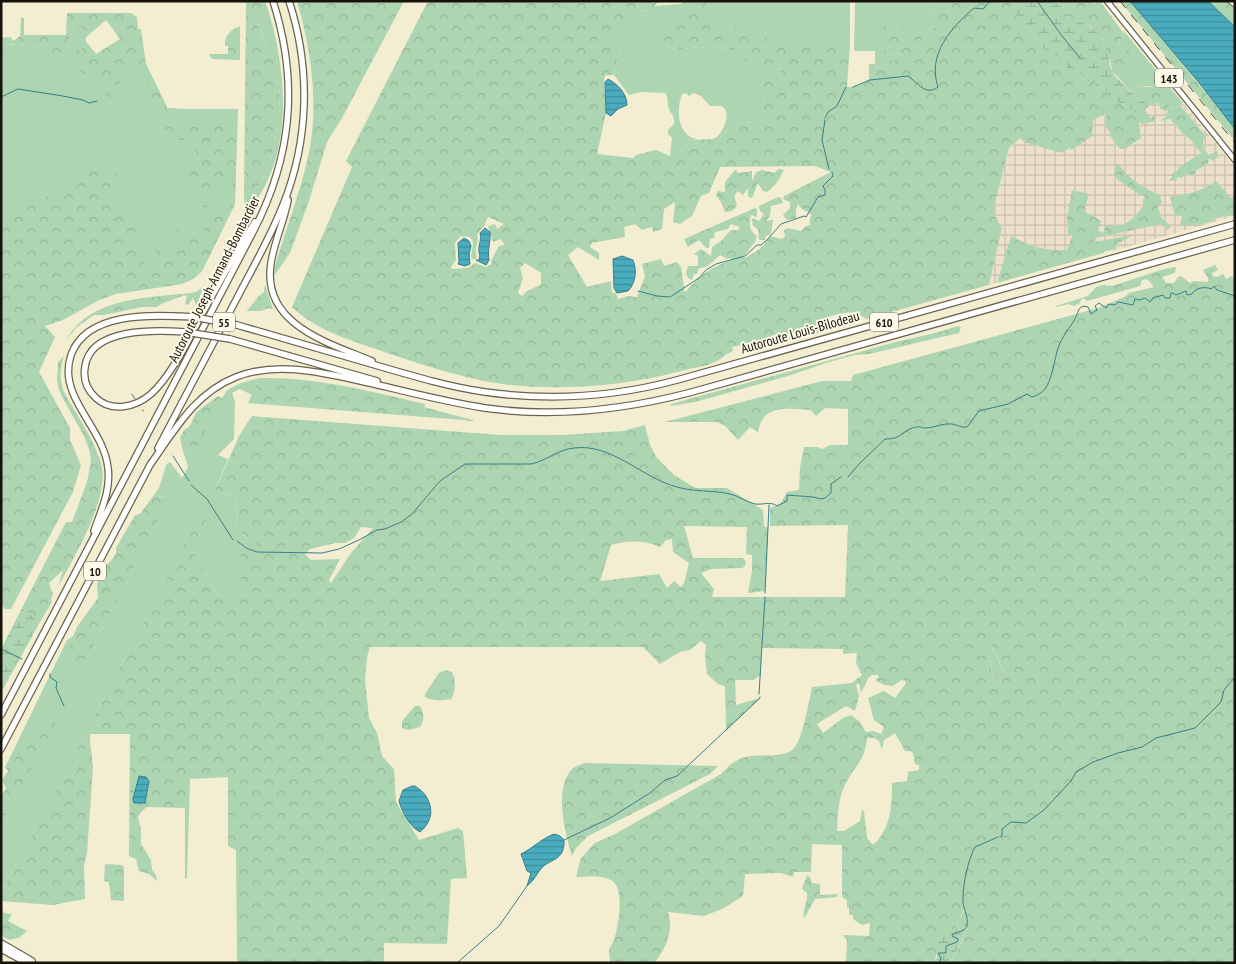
<svg xmlns="http://www.w3.org/2000/svg" width="1236" height="964" font-family="'PT Sans Narrow',sans-serif">
  <style>
    .industrial { fill: url(#industrial-grid) }
    .grass { fill: #add5b1 }
    .forest { fill: url(#forest-crowns); fill-rule: evenodd }
    .wetland { fill: url(#wetland-marsh) }
    .water { fill: url(#water-rules); stroke: #3a7f89 }
    .lines { fill: none; stroke-linecap: round; stroke-linejoin: round }
    .stream { stroke: #3a7f89; stroke-width: 1 }
    .secondary-casing { stroke: #6a644d; stroke-width: 6 }
    .primary-casing { stroke: #6a644d; stroke-width: 7 }
    .highway-casing { stroke: #6a644d; stroke-width: 8 }
    .secondary { stroke: #fff; stroke-width: 4 }
    .primary { stroke: #fff; stroke-width: 4.5 }
    .highway { stroke: #fff; stroke-width: 5.5 }
    .rail { stroke: #514e3f; stroke-width: 1; stroke-dasharray: 9 9; stroke-linecap: butt }
    .highway-bridge-casing { stroke: #6a644d; stroke-width: 8; stroke-linecap: butt }
    .highway-bridge { stroke: #fff; stroke-width: 5.5 }
    .labels { text-anchor: middle; dominant-baseline: central; stroke-width: 4; stroke-linejoin: round; paint-order: stroke }
    .shield { fill: #fefaea; stroke: #5c594d; stroke-width: 1 }
    .shield-label { font-size: 12px; font-weight: bold; fill: #16140a }
    .street-label { font-size: 14px; fill: #16140a; stroke: #fefaea }
  </style>
  <defs>
    <pattern id="industrial-grid" width="8" height="8" patternUnits="userSpaceOnUse" patternTransform="scale(1.25)"><rect width="8" height="8" fill="#ede1cd"/><path d="M0 4h8M4 0v8" fill="none" stroke="#cac0af"/></pattern>
    <pattern id="forest-crowns" width="20" height="18" patternUnits="userSpaceOnUse" patternTransform="scale(1.25)"><rect width="20" height="18" fill="#add5b1"/><path d="M2 6a3 3 0 1 1 6 0M12 15a3 3 0 1 1 6 0" fill="none" stroke="#94b697"/></pattern>
    <pattern id="wetland-marsh" width="20" height="14" patternUnits="userSpaceOnUse" patternTransform="scale(1.25)"><rect width="20" height="14" fill="#add5b1"/><path d="M1 5h8M5 5V1M11 12h8M15 12V8" fill="none" stroke="#94b697"/></pattern>
    <pattern id="water-rules" width="6" height="5" patternUnits="userSpaceOnUse" patternTransform="scale(1.25)"><rect width="6" height="5" fill="#4aadbf"/><path d="M0 2.5h6" fill="none" stroke="#3d8c99"/></pattern>
  </defs>
  <rect width="100%" height="100%" fill="#f3edd2"/>
  <path class="industrial" d="M1156 103 1160 104 1168 111 1162 120 1170 119 1186 137H1188L1201 153 1184 164 1185 166 1171 178 1177 180V177L1186 174 1194 175 1197 170 1208 164 1209 158 1216 160 1219 157V154L1216 151 1210 155 1204 150 1191 118 1180 105 1183 103 1235 167V216L1113 251H1105L1103 253 989 285 1002 228 995 216 994 207 1009 148 1021 138 1092 125 1093 120 1102 116 1103 114 1106 116 1110 135 1129 146 1135 144 1141 136 1139 122 1143 124 1154 116 1150 119 1145 110 1150 105Z"/>
  <path class="grass" d="M264 1H265C283 51 292 124 270 175 264 190 254 204 245 218L244 194 252 195 265 175 271 160 275 143 280 98 276 57 266 46 258 23Z
    M685 1 687 3 690 1H850V44H677L670 21 659 41H602L637 11 654 10V6L681 4Z
    M855 1H933L936 10 929 18 932 23 940 27 929 28 937 36 933 40V34L928 32 923 48 921 47 914 29 908 34 887 20 882 33 887 41 894 47 882 57 899 53 902 55C900 58 880 67 876 67L869 80V64H875V51H854Z
    M74 26H84L86 43 103 61 146 64 168 109H238L235 204 202 271 193 279 171 286 1 246V54L3 53 4 44 67 49Z
    M1123 30 1183 103 1173 110 1166 102 1165 95 1154 86H1138L1126 72V69L1131 63 1125 47 1120 45 1119 43 1125 35Z
    M621 44H659L678 50 700 47 720 50 730 49 740 53 745 61 750 64H777L781 69 779 76C770 77 763 78 759 88L761 90H766L763 117 759 122C732 124 735 122 716 142L713 139C722 137 732 113 723 107 720 105 713 106 710 106L701 96 694 93 689 96 686 93 682 94C676 110 677 135 697 139L691 140 684 149 670 156 672 138 668 134V130L674 124C675 113 669 114 668 105 667 100 669 98 665 93L641 92 629 95 614 75Z
    M259 378 252 395 240 389 232 393 235 402 234 439 218 455 228 459 213 495 236 494 237 530 263 550 259 553 239 545 247 559 237 591V598H219L193 551 207 518H196L178 556 92 721 106 734H90V741L82 740 1 892V824L62 711 13 751 67 640 74 636 70 644 80 672 170 498 154 495 159 488 166 465 170 462 182 478 188 467 183 451 193 447 227 390 241 383Z
    M989 645C999 654 998 664 1006 675L997 687H994L989 652Z"/>
  <path class="forest" d="M246 1H264L258 24 266 46 276 56 280 98 275 143 271 160 265 175 252 195 244 194Z
    M297 1H404L342 118 327 142 309 201 290 253 274 276 275 266C286 228 301 191 309 152 319 102 311 50 297 1Z
    M428 1H659L654 6V10L637 11 603 41H659L670 21 686 14 690 1H706L711 36C718 36 733 31 738 26H742L744 29V36L752 38 759 35 766 37 769 44H850L847 87C860 87 872 81 874 68 879 67 899 58 902 55L899 53 882 57 881 56 886 47H893L889 45 882 33 886 19 905 30 908 34 914 29H926L921 46 923 47 928 31 933 34V39L936 36 929 28 939 27 933 25 929 18 936 10 933 1H1013L1015 7 1013 9 1021 23 1039 41 1043 49 1059 58 1072 72 1085 74 1119 103 1129 107 1141 115 1140 112 1146 102 1139 100 1112 71 1110 59 1102 40 1092 27 1069 17C1063 11 1066 6 1056 1H1089L1095 4V1H1100L1125 35 1119 43 1120 45 1128 48 1132 59 1131 63 1134 66 1126 69V72L1138 86 1150 87 1158 85C1166 92 1165 103 1173 110L1180 105 1205 135 1206 137 1203 140V148L1209 155 1217 151 1219 157 1213 161 1209 158 1208 164 1197 170 1194 175 1186 174 1182 178 1177 177V180L1168 181 1172 177V174L1178 170V167L1184 166V164L1201 153 1188 137H1186L1170 119 1160 121 1165 117 1168 111 1160 109V104L1156 103 1154 105H1150L1145 110 1150 118 1155 116 1156 119 1155 121 1142 124 1139 122 1141 138 1125 149H1120L1111 137 1109 131 1106 127V116L1105 114 1093 120 1092 136 1072 150 1069 148 1062 153 1024 142 1020 138 1009 148 994 207 995 216 1002 228 989 285 866 319C863 317 859 314 855 313 848 311 823 317 819 322L820 325 832 329 791 341 784 333 768 339 767 342 763 344 761 340 756 343 757 347 753 348 745 344 732 347 733 351C724 354 724 358 717 361 706 367 690 368 677 372 621 387 547 392 489 382 454 375 420 364 387 353 354 341 318 332 292 307L352 167 346 161ZM621 44H659L678 50 700 47 720 50 730 49 740 53 745 61 750 64H777L781 69 779 76C770 75 763 79 759 88L761 90H766L763 116 759 122C732 124 735 122 716 142L713 139 691 140 684 149 670 156 656 150 636 155 633 158 597 154 606 113 604 78 606 75H614ZM815 166 831 172 784 196 783 199 790 202V208L783 215 787 220 796 218V210L798 204 801 208 812 215 810 218V225L806 226 801 231 788 228 784 230 785 236 782 239 770 236C765 246 754 254 744 258L743 257 755 242 757 236C749 231 749 224 751 215L757 217V209L755 208 684 239 688 247 699 240 706 248H709L710 239 714 238 715 232 728 229 731 224 740 227 738 230H731L721 241 712 247 711 256 701 249 694 254 698 256V266H688L686 273 688 278 692 280 694 274H697L699 268C708 268 714 260 720 255L727 259 731 258 732 260C712 266 697 277 685 293L681 267 677 262 664 266 661 259 642 264 645 276 637 297 628 296 618 299 616 293H612L611 281 587 287 568 255 578 247 599 260V253L590 247 592 243 625 237 624 227 635 224 642 230 652 227 653 232 662 229 664 209 675 202 673 222 680 224 692 216 701 196 709 193 720 167ZM488 217 504 224 497 229 495 224 488 226 493 242 500 239 505 245 499 246 491 261 492 264 486 267 475 263 468 268 452 269 451 267 456 260 455 243 461 236 470 237C477 244 469 251 472 259H476C477 255 475 252 476 248 477 242 479 240 477 234L484 226ZM525 263 541 273V284L540 285 527 291 522 296 518 293 523 278 520 268Z
    M1120 1H1130L1220 110 1235 129V141Z
    M1208 1H1235V27Z
    M67 13H131L137 17 138 29H141L146 64 167 108 189 109 187 112 152 111 151 92 147 86 146 72 144 70 141 71 139 68H130V66L115 67 116 75 136 74V76C125 81 109 84 111 98L113 99V102L110 103 106 99V89L103 83 82 73 70 54 52 53 55 60 42 56 39 50 42 47 5 44 1 64V38L10 37 14 41 20 36 21 18H24V35H66ZM106 20 120 39 96 54 84 39ZM74 26 84 27 82 50 67 49Z
    M240 26V60L212 59 209 54H228V46H225C224 35 231 30 240 26Z
    M163 124 237 125 235 204 207 261 198 275 193 279 182 284 116 294 99 300 63 320 45 326 55 337 39 372 70 428V440L81 465 73 492 11 609H5L1 604V222L71 183 73 172 86 165 110 170 124 179 118 184H111L109 189 114 198V206L132 210 139 253H143L145 270 150 278 156 250 173 254 177 230C185 233 197 240 204 239L206 235 202 221 230 208 231 174 214 190 211 204 204 209C202 203 200 195 197 190 190 179 186 172 186 159L196 150 186 139 182 141 177 139 176 133 165 129Z
    M1118 163C1131 181 1142 187 1162 196L1160 197 1162 202 1158 207 1161 217 1171 227 1167 230 1161 224 1095 238 1094 242 1133 235 1117 244 1116 249 1105 251 1103 253 997 283 1011 236C1029 246 1046 251 1067 250L1073 234 1068 235 1067 218 1072 190 1089 194 1084 211 1101 221 1098 231 1104 233 1105 225C1124 229 1132 221 1143 206V200L1145 196 1142 194 1140 195 1117 179 1114 171Z
    M779 169 784 170C780 178 775 187 767 192L763 191 758 183 752 198 748 197V188L743 195 738 191C732 196 736 200 737 206L732 211 725 212 721 202 716 195 718 191 725 192V182L735 170 739 173 752 171V181L756 172 762 170 774 173Z
    M1216 181 1231 198 1235 196V215L1214 218 1213 220 1215 221C1203 225 1192 225 1180 226L1182 216H1175L1170 197C1189 194 1200 192 1216 181Z
    M778 197 781 198 783 203 771 206 770 216 766 221 773 220 771 234 766 236 765 240H759L758 229 753 226 752 220 753 218 759 221 764 214 760 211 759 206Z
    M1215 265 1218 270 1212 273 1213 276 1217 277 1223 274 1226 279 1232 276 1235 280V963H950C959 945 974 929 964 909L955 929 944 931 934 963H846L847 940 843 935 869 936 870 923 862 925 853 919V915H849V908L847 907V900L842 897V845L812 844 811 872H794L793 877 781 873 745 874 743 896 722 909 704 916 668 912C674 930 666 949 654 963H610L609 949C616 940 617 927 619 916 623 876 611 875 576 877L581 858 595 843 615 834 721 774C728 766 736 759 746 757 760 753 785 760 795 747 803 736 809 702 812 687L852 683 862 675 856 663 857 653 843 654V649L761 648V675L753 680H735L736 705 760 698 726 731 725 686 718 684 707 674 705 655 706 645 701 641 690 650 680 652 660 664 643 647H370L367 657 365 680 369 718 377 733 382 756 394 769 396 802 419 840 458 828 463 831 467 878 451 879 447 944 384 943V963H291V961L289 963H237L236 850 228 846V777L190 779 187 878 185 879V808L147 807 141 812 138 817 141 830V844L151 860 152 870 156 875 157 881 149 874 139 871 136 859 129 856 130 734H106L92 721 178 556 196 518 203 515 207 518 193 551 219 598H237V591L247 559 238 555V545L259 553 263 550 237 530 236 494 213 495 239 436 252 416 500 435H562L623 431 645 425 650 445 657 458 674 475 695 488H727L763 510 764 526 768 528 765 591 748 593 752 571V555L746 554 747 527 684 526 693 558H743L746 562 745 566 742 568 711 569 701 573 714 589 712 597H845L848 525 770 526V508L781 503 787 492 799 490 800 468 804 447H817L822 449 830 445H848V409L825 408 816 416 811 410C787 409 763 403 758 432L750 427 738 440 725 426 717 422H665L822 381H851L853 375 1098 308 1124 297 1129 293 1154 287 1147 279 1142 280 1140 286 1087 301 1084 298 1081 300 1080 303 1074 306 1068 304 1056 307V306L1088 296 1095 288 1102 285 1112 286 1164 269 1176 267 1175 273 1162 277 1166 283H1174L1178 277 1181 276 1190 283 1193 281 1208 282V278L1203 270ZM361 527 373 528 351 553 331 583 329 580 340 559 311 560 305 554 310 549 335 543H345L354 538ZM672 539 673 552 689 563 684 583 681 587 674 581 667 588 659 574 600 581 611 545C627 540 645 540 660 547L666 540ZM989 645C999 653 999 665 1006 675L997 687H994L989 652ZM872 675H878L879 677 875 680 884 685 893 686 902 680 905 681 906 683 895 698 884 691 868 698 874 720 884 727 881 734 873 731 866 732 860 722 851 715 843 718 823 733 817 724 846 706 855 711 859 696 856 685 859 683 861 693 869 677ZM895 733 905 751H910L913 753 915 764 919 765V770L908 772 907 781 892 783C892 805 891 829 873 845L867 838 864 811 862 810 860 821 844 831H837C838 814 838 796 847 781 857 763 865 760 867 738H874L879 741 882 749 884 740Z
    M265 285 273 309 269 308 261 311H247L258 297 264 292Z
    M204 286 200 296V300L196 305 193 298 188 305 185 304 187 297 184 295C177 299 162 302 157 307H142L104 315H94L77 327 67 339C91 297 147 298 190 293L196 292Z
    M958 326 961 327 959 333 869 354 855 355 829 362 788 376 695 402 671 406V404L892 343 939 332Z
    M64 356C60 370 59 379 64 392 76 414 92 436 100 460 113 494 74 557 58 587L63 570 49 583 53 594 51 600 52 602 40 622 22 608 66 522H72L87 482 91 462 90 453 85 438 61 395 57 381 58 362Z
    M259 378C316 377 370 391 425 404L424 407 476 421 248 403Z
    M218 396 223 399 197 448 193 447 183 451 180 437 185 429C193 426 192 418 197 412 203 406 212 401 218 396Z
    M154 495 170 498 80 672 71 669 70 644 77 627 98 598 97 584 106 565 111 561 116 553V548L135 515 140 514Z
    M446 670 452 672C456 680 456 692 451 699 442 700 433 702 425 697V694L439 673Z
    M415 706H420C424 713 425 720 420 727L408 730 402 728V721Z
    M63 710 1 824V797L6 788 2 780 8 771 5 767 13 751Z
    M82 740 90 741 93 767 87 853 84 865 85 899 53 905 1 901V892Z
    M584 763 718 766 710 774 588 836 576 848 572 856C565 833 553 787 573 768 576 766 581 765 584 763Z
    M105 864 122 865 124 867V901L111 900 109 882 104 881Z
    M807 875 810 877 812 883 820 884V895L838 894 837 897 815 899 804 919C802 910 808 902 807 893L802 889Z
    M1 907 4 913 12 914 8 921 27 931 20 937 10 940 1 936Z"/>
  <path class="wetland" d="M1013 1C1025 1 1053 0 1061 4 1065 8 1065 13 1069 17 1081 22 1095 26 1101 38 1104 44 1104 48 1109 52L1110 67 1115 76 1139 100 1146 102 1145 106C1141 109 1140 111 1141 116L1129 107 1119 103 1085 74 1072 73 1059 58 1043 49 1039 41 1021 23 1012 9 1015 7Z
    M22 608 40 622 3 689 1 688V649Z
    M965 908C973 930 959 944 950 963H934L937 957V935L944 931 955 929Z"/>
  <path class="water" d="M1130 1H1208L1235 27V129L1200 84Z
    M608 79C618 84 627 94 627 105L618 109 611 116 606 113 605 82Z
    M485 228 490 232C491 242 487 250 489 260L486 265 476 260H479C481 255 478 253 479 248 479 242 482 240 480 233Z
    M464 238 469 241 471 246 469 254 470 264 465 266 458 264 459 262 458 243Z
    M622 256 633 260C637 270 636 283 628 291L617 293 614 288 613 259Z
    M139 776 146 777 149 781 145 803H134L133 799Z
    M412 786H415C419 789 425 793 427 798 434 810 431 823 420 832 410 827 402 812 399 801L403 790Z
    M554 834 560 836 564 840C565 862 549 858 540 870 535 877 534 880 527 886L531 873 527 871 521 854C533 848 541 839 554 834Z"/>
  <g class="lines">
    <path class="stream" d="M1037 1 1062 36 1080 58
      M853 87 870 80 908 76C919 84 926 96 938 87 927 54 951 28 974 8L983 9 990 1
      M1 97 18 89 63 96 83 100 89 103 97 101
      M825 118 828 112 837 106 846 87
      M825 120 822 140 829 169
      M638 291 657 296 670 297 699 278 706 270 716 264 745 256 757 245H761L767 240 781 224 804 216 806 217 818 197 825 195V190L823 186 833 176 832 172
      M132 394 135 399
      M143 410V411
      M173 456 189 481
      M848 477 859 464 885 439C902 440 904 428 917 427 921 426 920 428 925 428 934 428 942 423 952 424 958 425 961 428 967 427L979 411 1008 404 1027 394 1032 397C1036 396 1042 393 1045 389 1053 377 1054 361 1058 348 1062 336 1070 328 1076 317 1079 310 1079 304 1088 307L1091 314 1097 310 1095 306 1099 303 1106 308 1109 304 1115 305 1118 302 1133 305 1135 299 1140 300 1145 298 1150 302 1153 298 1163 295 1165 298H1170L1171 293H1173L1176 295 1186 291 1187 295 1192 294C1195 288 1205 286 1211 289L1214 286 1217 290 1235 296
      M191 485 207 499 233 540
      M237 541 246 548 257 552 322 553 339 549 359 540 377 530 385 529 401 522 412 514 440 481 465 464H531C546 461 559 449 574 448 612 443 642 478 677 487 694 492 713 490 730 494 739 496 746 502 755 504 763 505 771 501 777 506L787 501V495L813 497 821 499 825 498 831 493V484L841 477
      M765 593 769 505
      M1 649 22 659
      M50 674V677L57 682 56 688 64 706
      M759 694 765 597
      M1000 837 1002 836V829L1011 822 1026 823 1044 810 1071 781 1076 772 1093 762 1118 753 1142 747 1156 738 1195 728 1221 702 1224 690 1235 677
      M564 840 610 818 650 793 665 780 677 776 760 698V697
      M457 963 499 926 527 886
      M939 963 941 958 938 953H946V946L957 942 958 939 952 936 953 934C958 932 965 931 967 926 969 916 962 907 963 898 963 884 968 860 975 847L998 837"/>
    <g class="secondary-casing">
      <path id="secondary" d="M1230 1 1235 5"/>
    </g>
    <g class="primary-casing">
      <path id="primary" d="M1107 1 1235 160"/>
    </g>
    <g class="highway-casing">
      <path id="highway" d="M288 200C284 222 274 242 271 263 261 325 329 343 372 361
        M237 325C286 339 334 353 382 367 416 377 450 387 485 392 549 401 614 397 677 380L1235 224
        M186 332C156 330 90 327 85 367 83 379 87 390 96 398 112 413 136 407 151 394 171 376 189 339 202 314 219 283 236 252 255 222
        M230 339 377 381
        M158 448C184 398 210 349 236 300 252 269 270 238 283 205 309 140 311 68 289 1
        M150 465C174 431 195 393 236 377 279 360 327 374 370 383 408 392 446 402 485 408 555 418 624 410 692 392L1235 240
        M94 531C101 510 111 491 108 468 105 440 83 418 73 393 68 381 67 367 71 355 87 310 156 315 194 317
        M1 715 253 232C292 157 299 82 273 1
        M1 749 151 463
        M1 943 32 961
        M1 949 27 963"/>
    </g>
    <use href="#secondary" class="secondary"/>
    <use href="#primary" class="primary"/>
    <use href="#highway" class="highway"/>
    <path class="rail" d="M1120 1 1235 143"/>
    <g class="highway-bridge-casing">
      <path id="highway-bridge" d="M194 317 237 325
        M186 332 230 339"/>
    </g>
    <use href="#highway-bridge" class="highway-bridge"/>
  </g>
  <g class="labels">
    <g class="shield">
      <rect x="1155" y="68.5" width="28" height="19" rx="4"/>
      <rect x="213" y="312.5" width="22" height="19" rx="4"/>
      <rect x="870" y="312.5" width="28" height="19" rx="4"/>
      <rect x="84" y="561.5" width="22" height="19" rx="4"/>
    </g>
    <g class="shield-label">
      <text x="1169" y="78">143</text>
      <text x="224" y="322">55</text>
      <text x="884" y="322">610</text>
      <text x="95" y="571">10</text>
    </g>
    <g class="street-label">
      <text transform="translate(214 279) rotate(-63)">Autoroute Joseph-Armand-Bombardier</text>
      <text transform="translate(800 332) rotate(-16)">Autoroute Louis-Bilodeau</text>
    </g>
  </g>
  <rect width="1236" height="964" fill="none" stroke="#16140a" stroke-width="5"/>
</svg>
